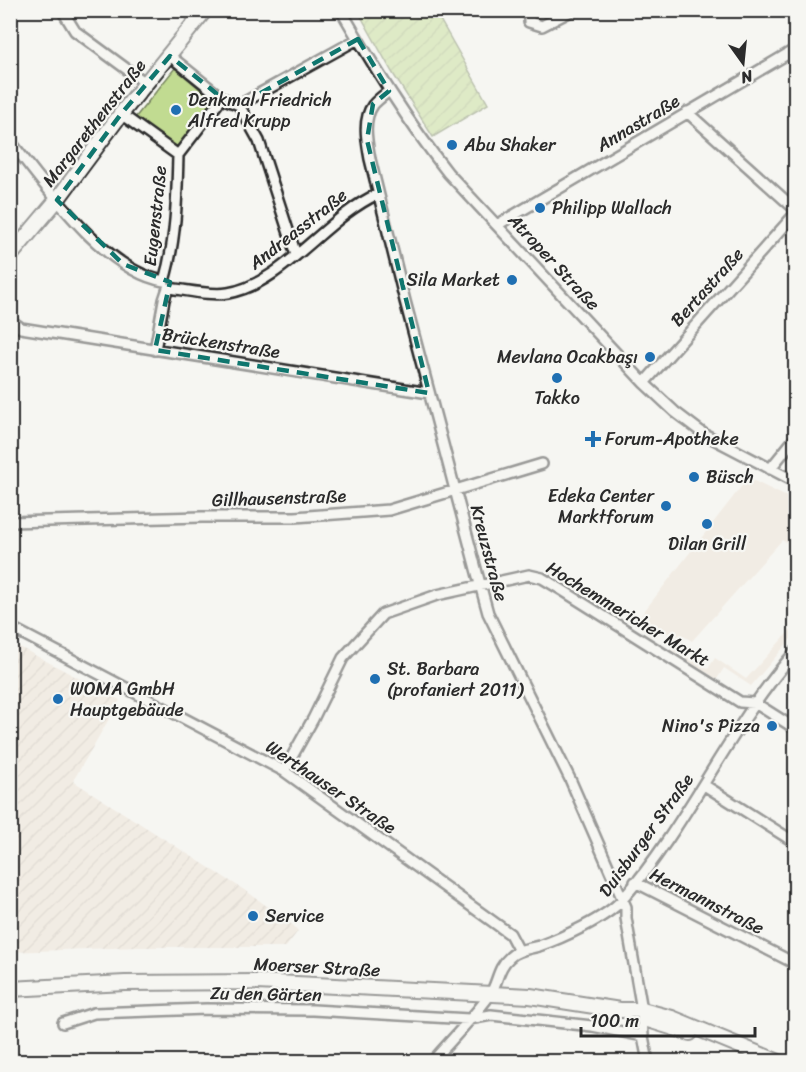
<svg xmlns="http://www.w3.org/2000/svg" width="806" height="1072" font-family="Sriracha,sans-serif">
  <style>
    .built { fill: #ece0d2 }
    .industrial { fill: url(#industrial-furrows) }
    .park { fill: #c1db91; stroke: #76835e; stroke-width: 1.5 }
    .garden { fill: url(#garden-furrows); stroke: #76835e; stroke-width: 1.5 }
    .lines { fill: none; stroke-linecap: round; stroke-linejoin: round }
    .street-casing { stroke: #2b2b2b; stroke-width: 14 }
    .secondary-casing { stroke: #2b2b2b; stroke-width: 18 }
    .street { stroke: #f6f6f2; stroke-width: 9 }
    .secondary { stroke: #f6f6f2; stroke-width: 14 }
    .marked { fill: none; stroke: #0f766e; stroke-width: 4.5; stroke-dasharray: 12 8; stroke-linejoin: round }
    .poi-dot { fill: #1f6fb2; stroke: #f6f6f2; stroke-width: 2 }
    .labels { text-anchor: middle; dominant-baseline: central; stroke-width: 4.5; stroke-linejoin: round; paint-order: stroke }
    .poi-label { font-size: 18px; fill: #2b2b2b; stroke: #f6f6f2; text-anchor: start }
    .street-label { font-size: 18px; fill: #2b2b2b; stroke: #f6f6f2 }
  </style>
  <defs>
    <pattern id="industrial-furrows" width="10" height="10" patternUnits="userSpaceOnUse" patternTransform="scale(1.5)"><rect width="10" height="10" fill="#ece0d2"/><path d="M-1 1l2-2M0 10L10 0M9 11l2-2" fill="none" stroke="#cbc0b4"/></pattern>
    <pattern id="garden-furrows" width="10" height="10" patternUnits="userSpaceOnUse" patternTransform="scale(1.5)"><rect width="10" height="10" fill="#c1db91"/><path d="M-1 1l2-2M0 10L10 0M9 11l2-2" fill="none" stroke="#a6bc7d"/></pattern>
  </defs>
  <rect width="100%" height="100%" fill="#f6f6f2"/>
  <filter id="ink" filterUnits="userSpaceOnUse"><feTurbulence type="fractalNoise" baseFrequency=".0167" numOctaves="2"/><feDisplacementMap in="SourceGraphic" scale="12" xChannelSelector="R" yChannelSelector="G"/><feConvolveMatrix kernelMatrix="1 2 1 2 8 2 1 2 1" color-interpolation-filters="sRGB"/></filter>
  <g filter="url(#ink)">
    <path class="built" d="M748 478 795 501V547L782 540 692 641 680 634 672 647 708 669 715 658 746 679 795 625V634L751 686 724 668 717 679 670 649 676 638 658 628 652 637 635 623Z"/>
    <path class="industrial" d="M10 642 120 700 73 781 249 893 294 926 298 931 286 947H137L11 952Z"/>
    <path class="park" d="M175 68 214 101 177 148H173L135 118Z"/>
    <path class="garden" d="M358 11H435L488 104 433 137 392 72Z"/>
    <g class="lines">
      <g class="street-casing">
        <path id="street" d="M62 10 75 31 147 84
          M341 10C374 67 407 121 448 173L644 383 675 412 704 434 796 482
          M529 10V22L542 26 573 10
          M170 56 222 98 239 105
          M389 91C384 95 377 100 373 105 362 120 367 142 370 159L405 301 480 584 488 613 570 779 626 907V918L642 1010
          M239 105 259 141 296 255
          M239 105 358 39
          M687 112 796 210
          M121 114 178 155 222 98
          M10 141C47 187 104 271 164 281
          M497 225 796 49
          M164 281C176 241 177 197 178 155
          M168 288C187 290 209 296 228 293 283 284 326 217 378 194
          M10 320 21 328 429 393
          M155 350 164 300 168 288
          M644 383 796 213
          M770 469 796 437
          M10 522 202 517H295L389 510 542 464
          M10 627 284 771 510 934 519 951
          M284 771 313 719 343 658 383 614 437 595 529 575 542 578 562 590 740 702 755 703 796 729
          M704 785 796 843
          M635 882 796 964
          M642 1018 643 1036 648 1062
          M63 1023 94 1013 206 1009 313 1010 469 1019 491 1015 592 1026 643 1036
          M432 1062C451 1040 472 1019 489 996 498 984 497 968 510 957 518 949 529 949 539 946 562 938 606 918 622 900 689 823 729 727 796 651"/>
      </g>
      <g class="secondary-casing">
        <path id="secondary" d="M10 256 57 200 121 114 205 10
          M10 989 125 983 257 982 530 996 620 1010H642L672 1018 779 1062
          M645 1019 690 1033"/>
      </g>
      <use href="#street" class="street"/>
      <use href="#secondary" class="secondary"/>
    </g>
  </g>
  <path d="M0 0H806V1072H0ZM358 39 389 91 373 104 367 140 429 393 155 350 170 282 123 264 57 200 121 114 170 56 222 98 239 105Z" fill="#f6f6f2" fill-opacity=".55" fill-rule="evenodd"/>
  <path class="marked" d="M358 39 389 91 373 104 367 140 429 393 155 350 170 282 123 264 57 200 121 114 170 56 222 98 239 105Z"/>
  <g class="poi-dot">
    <circle cx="176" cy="110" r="6"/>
    <circle cx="452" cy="145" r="6"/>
    <circle cx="540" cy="208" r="6"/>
    <circle cx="512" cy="280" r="6"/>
    <circle cx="650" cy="357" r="6"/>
    <circle cx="557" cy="378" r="6"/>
    <path d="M590 430h6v6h6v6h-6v6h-6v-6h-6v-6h6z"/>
    <circle cx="694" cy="477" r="6"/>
    <circle cx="666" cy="506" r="6"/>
    <circle cx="707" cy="524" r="6"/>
    <circle cx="375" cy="679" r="6"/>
    <circle cx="58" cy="699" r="6"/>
    <circle cx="772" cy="726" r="6"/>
    <circle cx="253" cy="916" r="6"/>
  </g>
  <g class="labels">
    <g class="poi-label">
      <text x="188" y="100">Denkmal Friedrich<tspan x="188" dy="21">Alfred Krupp</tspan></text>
      <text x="464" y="145">Abu Shaker</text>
      <text x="552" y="208">Philipp Wallach</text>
      <text x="500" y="280" text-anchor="end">Sila Market</text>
      <text x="638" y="357" text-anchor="end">Mevlana Ocakbaşı</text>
      <text x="557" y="398" text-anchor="middle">Takko</text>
      <text x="605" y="439">Forum-Apotheke</text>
      <text x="706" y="477">Büsch</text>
      <text x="654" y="496" text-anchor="end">Edeka Center<tspan x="654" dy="21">Marktforum</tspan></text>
      <text x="707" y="544" text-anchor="middle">Dilan Grill</text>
      <text x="387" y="669">St. Barbara<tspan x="387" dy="21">(profaniert 2011)</tspan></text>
      <text x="70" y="689">WOMA GmbH<tspan x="70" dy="21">Hauptgebäude</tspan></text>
      <text x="760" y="726" text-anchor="end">Nino's Pizza</text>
      <text x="265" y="916">Service</text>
    </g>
    <g class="street-label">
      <text transform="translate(94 123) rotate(-52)">Margarethenstraße</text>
      <text transform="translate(638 123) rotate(-31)">Annastraße</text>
      <text transform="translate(155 216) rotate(-84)">Eugenstraße</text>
      <text transform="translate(298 229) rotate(-38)">Andreasstraße</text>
      <text transform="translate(554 262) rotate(47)">Atroper Straße</text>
      <text transform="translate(707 287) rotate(-48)">Bertastraße</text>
      <text transform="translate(221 343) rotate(9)">Brückenstraße</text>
      <text transform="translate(279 498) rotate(-2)">Gillhausenstraße</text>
      <text transform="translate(489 553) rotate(75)">Kreuzstraße</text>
      <text transform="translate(628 614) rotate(31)">Hochemmericher Markt</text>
      <text transform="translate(331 787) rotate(34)">Werthauser Straße</text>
      <text transform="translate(646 835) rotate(-54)">Duisburger Straße</text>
      <text transform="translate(707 901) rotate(27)">Hermannstraße</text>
      <text transform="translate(317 967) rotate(3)">Moerser Straße</text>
      <text transform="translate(266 994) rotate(1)">Zu den Gärten</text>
    </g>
  </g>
  <rect width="806" height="1072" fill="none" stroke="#f6f6f2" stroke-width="36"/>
  <rect x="18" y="18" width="770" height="1036" fill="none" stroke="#2b2b2b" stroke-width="2" filter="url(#ink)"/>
  <g transform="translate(743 63) rotate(165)" stroke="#f6f6f2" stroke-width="4.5" paint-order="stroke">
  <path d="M0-4.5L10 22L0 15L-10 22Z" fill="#2b2b2b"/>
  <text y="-9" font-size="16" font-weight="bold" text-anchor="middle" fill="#2b2b2b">N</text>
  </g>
  <path d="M581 1027v9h174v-9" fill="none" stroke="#2b2b2b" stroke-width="3"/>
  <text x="590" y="1027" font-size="18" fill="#2b2b2b" stroke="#f6f6f2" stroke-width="4.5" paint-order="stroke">100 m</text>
</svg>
